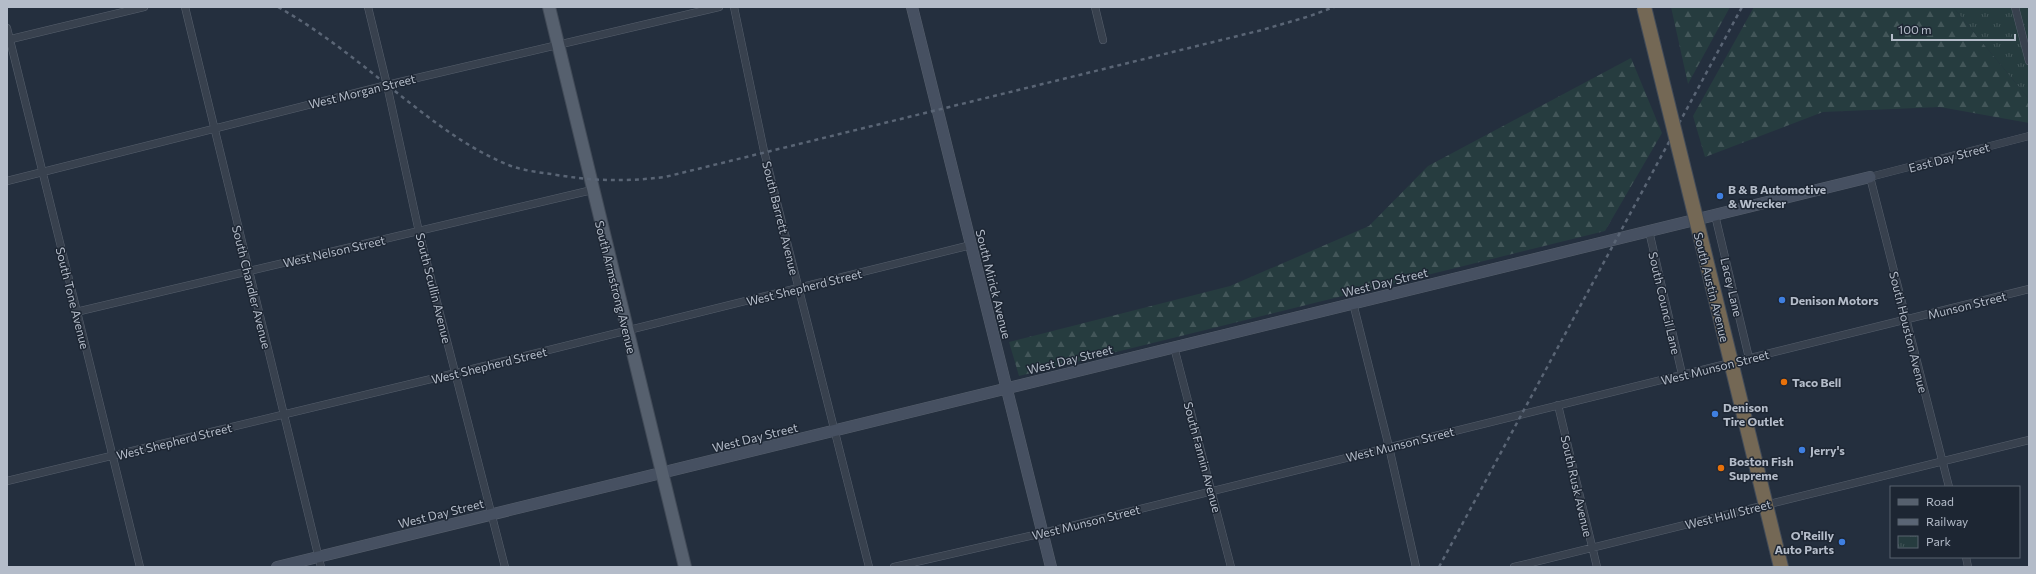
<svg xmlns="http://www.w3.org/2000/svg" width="2036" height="574" font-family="Commissioner,sans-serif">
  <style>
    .forest { fill: url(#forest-firs) }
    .park { fill: url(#park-tufts) }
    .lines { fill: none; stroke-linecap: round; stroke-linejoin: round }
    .street-casing { stroke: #565f6c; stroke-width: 8 }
    .secondary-casing { stroke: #565f6c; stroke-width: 12 }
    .primary-casing { stroke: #414a57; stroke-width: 14 }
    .highway-casing { stroke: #434c59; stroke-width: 16 }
    .street { stroke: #38414e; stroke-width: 7 }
    .secondary { stroke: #465061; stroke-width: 11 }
    .primary { stroke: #56606e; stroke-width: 12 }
    .highway { stroke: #746855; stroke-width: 14 }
    .rail { stroke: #5a6575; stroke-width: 2.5; stroke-dasharray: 4 4; stroke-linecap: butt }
    .highway-bridge-casing { stroke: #434c59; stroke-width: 16; stroke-linecap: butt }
    .highway-bridge { stroke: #746855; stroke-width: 14 }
    .shop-dot { fill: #3f7fe0; stroke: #1d2633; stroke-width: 1.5 }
    .food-dot { fill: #e8710a; stroke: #1d2633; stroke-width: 1.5 }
    .labels { text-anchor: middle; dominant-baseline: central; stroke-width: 3; stroke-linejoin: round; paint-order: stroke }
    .street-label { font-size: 12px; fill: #b4bcc9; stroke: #1d2633 }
    .poi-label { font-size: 12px; font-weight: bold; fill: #b4bcc9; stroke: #1d2633; text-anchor: start }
  </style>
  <defs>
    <pattern id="forest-firs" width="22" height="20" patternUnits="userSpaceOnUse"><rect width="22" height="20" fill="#263c3f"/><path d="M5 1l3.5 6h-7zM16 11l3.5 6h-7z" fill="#435659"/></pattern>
    <pattern id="park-tufts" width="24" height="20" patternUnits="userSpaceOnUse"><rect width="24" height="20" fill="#263c3f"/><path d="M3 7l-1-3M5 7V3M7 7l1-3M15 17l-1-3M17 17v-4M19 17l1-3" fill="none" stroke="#435659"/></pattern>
  </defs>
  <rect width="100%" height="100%" fill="#242f3e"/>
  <path class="forest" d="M1671 7H1730L1688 84Z
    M1754 7H1953L2029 99V123L1940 107 1823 112 1705 157 1693 116Z
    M1631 58 1662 133 1605 231 1019 376 1009 342 1230 286 1369 226 1428 166Z"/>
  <path class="park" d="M1953 7H2029V99Z"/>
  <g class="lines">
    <g class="street-casing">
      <path id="street" d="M185 7 321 567
        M368 7 387 85 419 232 505 567
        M734 7 764 151 869 567
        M1095 7 1103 40
        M2015 7 2029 61
        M7 28 140 567
        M7 40 144 7
        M7 181 387 85 719 7
        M1715 215 1749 358
        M1649 231 1682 374
        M1353 303 1389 447 1416 567
        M76 312 592 190
        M1174 347 1231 567
        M1558 405 1597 567
        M7 481 456 373 971 245
        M1949 487 1870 177 2029 136
        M1966 557 1968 567
        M894 567 1043 533 2029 289
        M1514 567 2029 440"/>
    </g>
    <g class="secondary-casing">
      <path id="secondary" d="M912 7 1051 567
        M277 567 1870 177"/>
    </g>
    <g class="primary-casing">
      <path id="primary" d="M549 7 685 567"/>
    </g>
    <g class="highway-casing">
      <path id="highway" d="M1703 247 1781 567"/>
    </g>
    <use href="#street" class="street"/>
    <use href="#secondary" class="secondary"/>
    <use href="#primary" class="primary"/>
    <use href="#highway" class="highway"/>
    <path class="rail" d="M278 7C317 29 351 56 386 84 424 114 461 145 506 164 520 170 536 172 551 174 591 181 623 182 665 177L1262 30 1310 16 1334 7
      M1439 567 1742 7"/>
    <g class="highway-bridge-casing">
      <path id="highway-bridge" d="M1644 7 1703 247"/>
    </g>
    <use href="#highway-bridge" class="highway-bridge"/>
  </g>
  <g class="shop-dot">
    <circle cx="1720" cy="196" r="4"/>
    <circle cx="1782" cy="300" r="4"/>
    <circle cx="1715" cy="414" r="4"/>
    <circle cx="1802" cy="450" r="4"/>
    <circle cx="1842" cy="542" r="4"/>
  </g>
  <g class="food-dot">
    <circle cx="1784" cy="382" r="4"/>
    <circle cx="1721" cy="468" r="4"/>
  </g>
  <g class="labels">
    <g class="street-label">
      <text transform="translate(362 91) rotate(-14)">West Morgan Street</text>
      <text transform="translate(1949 157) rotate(-15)">East Day Street</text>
      <text transform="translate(781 218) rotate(76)">South Barrett Avenue</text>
      <text transform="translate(334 251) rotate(-13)">West Nelson Street</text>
      <text transform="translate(1385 282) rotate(-14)">West Day Street</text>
      <text transform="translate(994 284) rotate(76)">South Mirick Avenue</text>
      <text transform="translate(252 287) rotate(76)">South Chandler Avenue</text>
      <text transform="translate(616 287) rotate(76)">South Armstrong Avenue</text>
      <text transform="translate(804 287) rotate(-14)">West Shepherd Street</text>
      <text transform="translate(1712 287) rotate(76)">South Austin Avenue</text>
      <text transform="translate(1732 287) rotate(77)">Lacey Lane</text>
      <text transform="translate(434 288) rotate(76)">South Scullin Avenue</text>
      <text transform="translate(73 298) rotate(76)">South Tone Avenue</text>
      <text transform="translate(1665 303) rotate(77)">South Council Lane</text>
      <text transform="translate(1967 305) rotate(-14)">Munson Street</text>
      <text transform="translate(1909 332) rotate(76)">South Houston Avenue</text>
      <text transform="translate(1070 359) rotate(-14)">West Day Street</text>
      <text transform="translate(489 365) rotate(-14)">West Shepherd Street</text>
      <text transform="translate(1715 367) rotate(-14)">West Munson Street</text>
      <text transform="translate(755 437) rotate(-14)">West Day Street</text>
      <text transform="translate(174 441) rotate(-14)">West Shepherd Street</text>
      <text transform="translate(1400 444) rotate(-14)">West Munson Street</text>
      <text transform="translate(1203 457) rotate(75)">South Fannin Avenue</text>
      <text transform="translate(1577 486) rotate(77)">South Rusk Avenue</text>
      <text transform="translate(441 513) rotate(-14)">West Day Street</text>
      <text transform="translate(1728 514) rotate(-14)">West Hull Street</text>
      <text transform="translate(1086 522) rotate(-14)">West Munson Street</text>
    </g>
    <g class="poi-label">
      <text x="1728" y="189">B &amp; B Automotive<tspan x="1728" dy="14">&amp; Wrecker</tspan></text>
      <text x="1790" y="300">Denison Motors</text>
      <text x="1792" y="382">Taco Bell</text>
      <text x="1723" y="407">Denison<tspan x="1723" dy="14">Tire Outlet</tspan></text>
      <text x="1810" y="450">Jerry's</text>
      <text x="1729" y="461">Boston Fish<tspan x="1729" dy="14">Supreme</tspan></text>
      <text x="1834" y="535" text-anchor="end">O'Reilly<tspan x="1834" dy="14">Auto Parts</tspan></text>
    </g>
  </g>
  <rect width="2036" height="574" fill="none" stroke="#b4bcc9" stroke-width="16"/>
  <rect x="1890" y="486" width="130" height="72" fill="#1d2633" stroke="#59626f"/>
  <rect x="1898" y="499" width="20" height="6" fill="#56606e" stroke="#59626f"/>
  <text x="1926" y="506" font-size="12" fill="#b4bcc9">Road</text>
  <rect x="1898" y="519" width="20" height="6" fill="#5a6575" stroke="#59626f"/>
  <text x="1926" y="526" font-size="12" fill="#b4bcc9">Railway</text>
  <rect x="1898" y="536" width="20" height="12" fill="url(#park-tufts)" stroke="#59626f"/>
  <text x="1926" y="546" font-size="12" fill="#b4bcc9">Park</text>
  <path d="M1892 34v6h123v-6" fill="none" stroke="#b4bcc9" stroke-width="2"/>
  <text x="1898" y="34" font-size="12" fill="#b4bcc9" stroke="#1d2633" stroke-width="3" paint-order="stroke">100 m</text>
</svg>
